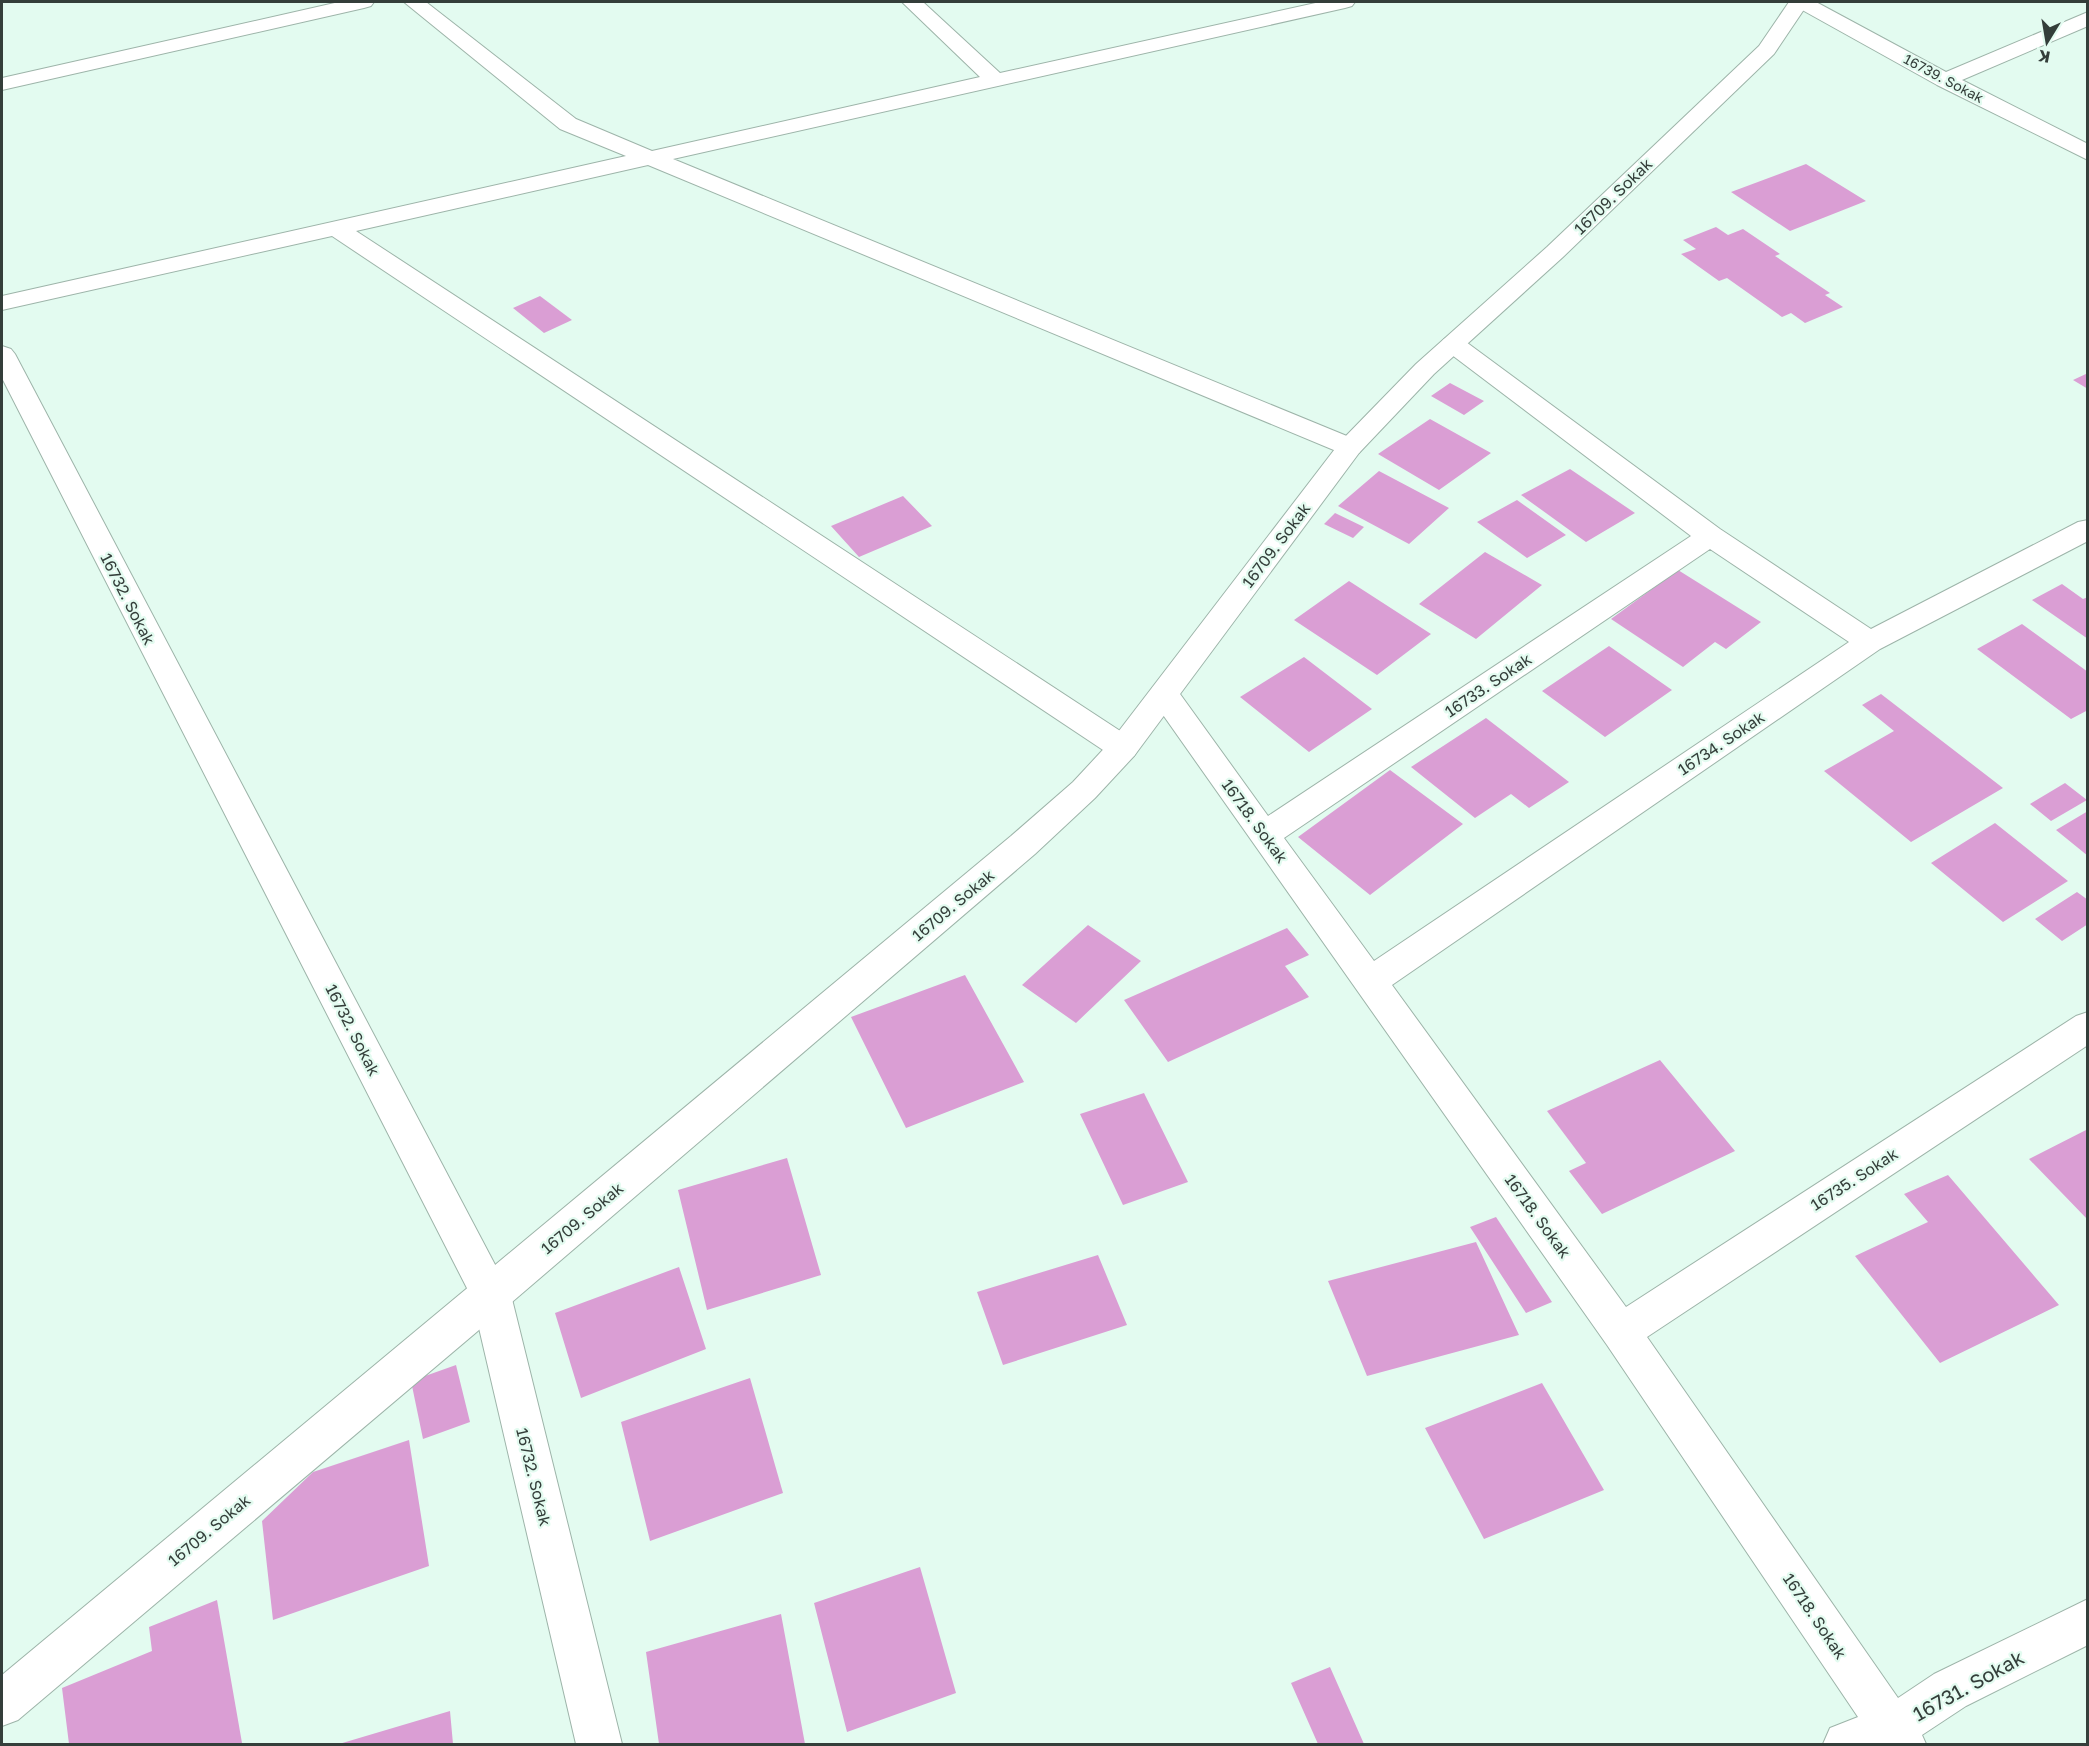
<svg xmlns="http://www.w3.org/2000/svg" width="2089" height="1746" font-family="'Golos Text',sans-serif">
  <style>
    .building { fill: #da9ed4 }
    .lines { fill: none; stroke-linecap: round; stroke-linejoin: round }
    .minor-casing { stroke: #9db4a9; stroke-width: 2 }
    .tertiary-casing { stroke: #9db4a9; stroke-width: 2 }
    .minor { fill: #fff; fill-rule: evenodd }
    .tertiary { fill: #fff; fill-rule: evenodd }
    .labels { text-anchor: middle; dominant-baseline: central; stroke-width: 4.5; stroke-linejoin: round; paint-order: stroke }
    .far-street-label { font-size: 14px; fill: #343e3a; stroke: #e3fbf0 }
    .street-label { font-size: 16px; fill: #343e3a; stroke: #e3fbf0 }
    .near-street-label { font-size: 20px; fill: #343e3a; stroke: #e3fbf0 }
  </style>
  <rect width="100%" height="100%" fill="#e3fbf0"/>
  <path class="building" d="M1806 164 1866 201 1790 231 1731 192Z
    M1716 227 1728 235 1743 229 1780 254 1775 256 1830 293 1825 295 1843 307 1805 323 1791 313 1782 317 1727 278 1719 281 1681 254 1696 249 1683 240Z
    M540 296 572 320 544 333 513 308Z
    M2088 373V389L2073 380Z
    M1450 383 1484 401 1464 415 1431 396Z
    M1430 419 1491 453 1439 490 1378 454Z
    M1570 469 1635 513 1586 542 1521 495Z
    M1379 471 1449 508 1409 544 1338 506Z
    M903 496 932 526 859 557 831 526Z
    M1517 500 1566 535 1527 558 1477 522Z
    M1335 513 1364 527 1353 538 1324 524Z
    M1485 552 1542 585 1476 639 1419 604Z
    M1678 570 1761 622 1726 649 1715 642 1683 667 1611 619Z
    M1349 581 1431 634 1377 675 1294 620Z
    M2062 584 2083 599 2088 597V639L2032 600Z
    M2022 624 2088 672V710L2071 719 1977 649Z
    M1609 646 1672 690 1605 737 1542 691Z
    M1304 657 1372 709 1309 752 1240 697Z
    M1881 694 2003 788 1911 842 1824 771 1894 731 1862 705Z
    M1486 718 1569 782 1529 808 1511 794 1475 818 1411 767Z
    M1390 770 1463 824 1370 895 1298 837Z
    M2065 783 2087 800 2051 821 2030 804Z
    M2088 811V856L2056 830Z
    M1995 823 2068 881 2003 922 1931 863Z
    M2077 892 2088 900V924L2062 941 2035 919Z
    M1088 925 1141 961 1076 1023 1022 985Z
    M1287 928 1309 955 1285 966 1309 997 1168 1062 1124 1000Z
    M965 975 1024 1082 906 1128 851 1017Z
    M1660 1060 1735 1151 1602 1214 1569 1171 1586 1163 1547 1111Z
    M1144 1093 1188 1182 1123 1205 1080 1114Z
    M2088 1129V1220L2029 1159Z
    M787 1158 821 1275 707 1310 678 1190Z
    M1948 1175 2059 1305 1940 1363 1855 1256 1928 1222 1904 1194Z
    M1496 1217 1552 1302 1526 1313 1470 1227Z
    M1476 1242 1519 1335 1367 1376 1328 1281Z
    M1098 1255 1127 1325 1003 1365 977 1292Z
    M679 1267 706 1349 581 1398 555 1313Z
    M456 1365 470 1422 423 1439 411 1381Z
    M750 1378 783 1493 650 1541 621 1422Z
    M1542 1383 1604 1490 1484 1539 1425 1428Z
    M409 1440 429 1566 273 1620 262 1521 313 1472Z
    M920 1567 956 1693 847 1732 814 1603Z
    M217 1600 242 1743 69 1744 62 1688 152 1651 149 1627Z
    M781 1614 805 1744H659L646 1652Z
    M1330 1667 1364 1744H1318L1291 1683Z
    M450 1711 453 1744H339Z"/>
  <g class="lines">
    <g class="minor-casing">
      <path id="minor" d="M339 2H374L371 6 364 8 2 90V78Z
        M404 2H426L576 119 652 151 980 77 902 2H923L1000 73 1320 2H1355L1352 6 1345 8 673 159 1359 441 1363 447 1359 453 1350 455 1341 453 648 165 356 231 1134 740 1139 748 1134 756 1123 759 1112 756 332 236 2 310V296L626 156 560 129Z
        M1792 2H1816L1946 72 2088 12V26L1962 80 2088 144V160L1937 85 1795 6Z
        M1453 336 1462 339 1720 529 1871 629 2078 522 2088 520V541L1880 649 1392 985 1626 1307 2076 1016 2088 1012V1045L1647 1337 1898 1698 1934 1674 2088 1599V1645L1966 1706 1922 1735 1926 1744H1823L1830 1728 1858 1717 1607 1345 1149 695 1153 687 1164 684 1175 687 1268 816 1691 536 1444 349 1440 344 1444 339ZM1710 549 1849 642 1374 961 1284 838Z
        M2 346 11 349 15 354 511 1295 622 1744H576L472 1298 2 378Z"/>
    </g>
    <g class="tertiary-casing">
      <path id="tertiary" d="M1789 2H1809L1774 54 1563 257 1434 374 1359 453 1134 756 1095 798 1035 854 505 1308 18 1720 2 1726V1675L1011 836 1073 782 1112 740 1341 441 1416 364 1547 247 1759 46Z"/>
    </g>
    <use href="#minor" class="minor"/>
    <use href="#tertiary" class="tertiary"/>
  </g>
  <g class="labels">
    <g class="far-street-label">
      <text transform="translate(1944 78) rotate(28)">16739. Sokak</text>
    </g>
    <g class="street-label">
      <text transform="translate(1613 196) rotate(-44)">16709. Sokak</text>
      <text transform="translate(1276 545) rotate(-53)">16709. Sokak</text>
      <text transform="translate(128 599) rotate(63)">16732. Sokak</text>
      <text transform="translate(1488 685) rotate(-34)">16733. Sokak</text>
      <text transform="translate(1721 743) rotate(-34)">16734. Sokak</text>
      <text transform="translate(1255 821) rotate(54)">16718. Sokak</text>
      <text transform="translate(953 905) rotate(-40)">16709. Sokak</text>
      <text transform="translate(353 1030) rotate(63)">16732. Sokak</text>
      <text transform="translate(1854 1179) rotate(-33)">16735. Sokak</text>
      <text transform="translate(1538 1216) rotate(54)">16718. Sokak</text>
      <text transform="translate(582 1218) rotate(-40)">16709. Sokak</text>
      <text transform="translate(534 1477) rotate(76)">16732. Sokak</text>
      <text transform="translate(209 1530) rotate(-40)">16709. Sokak</text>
      <text transform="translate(1815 1616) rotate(56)">16718. Sokak</text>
    </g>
    <g class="near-street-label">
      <text transform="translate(1968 1685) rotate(-29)">16731. Sokak</text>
    </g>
  </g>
  <rect width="2089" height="1746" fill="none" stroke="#343e3a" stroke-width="6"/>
  <g transform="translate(2047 42) rotate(191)" stroke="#e3fbf0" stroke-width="4.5" paint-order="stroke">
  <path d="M0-4.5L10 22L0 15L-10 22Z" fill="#343e3a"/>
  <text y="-9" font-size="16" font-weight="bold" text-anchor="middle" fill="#343e3a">K</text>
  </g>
</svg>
